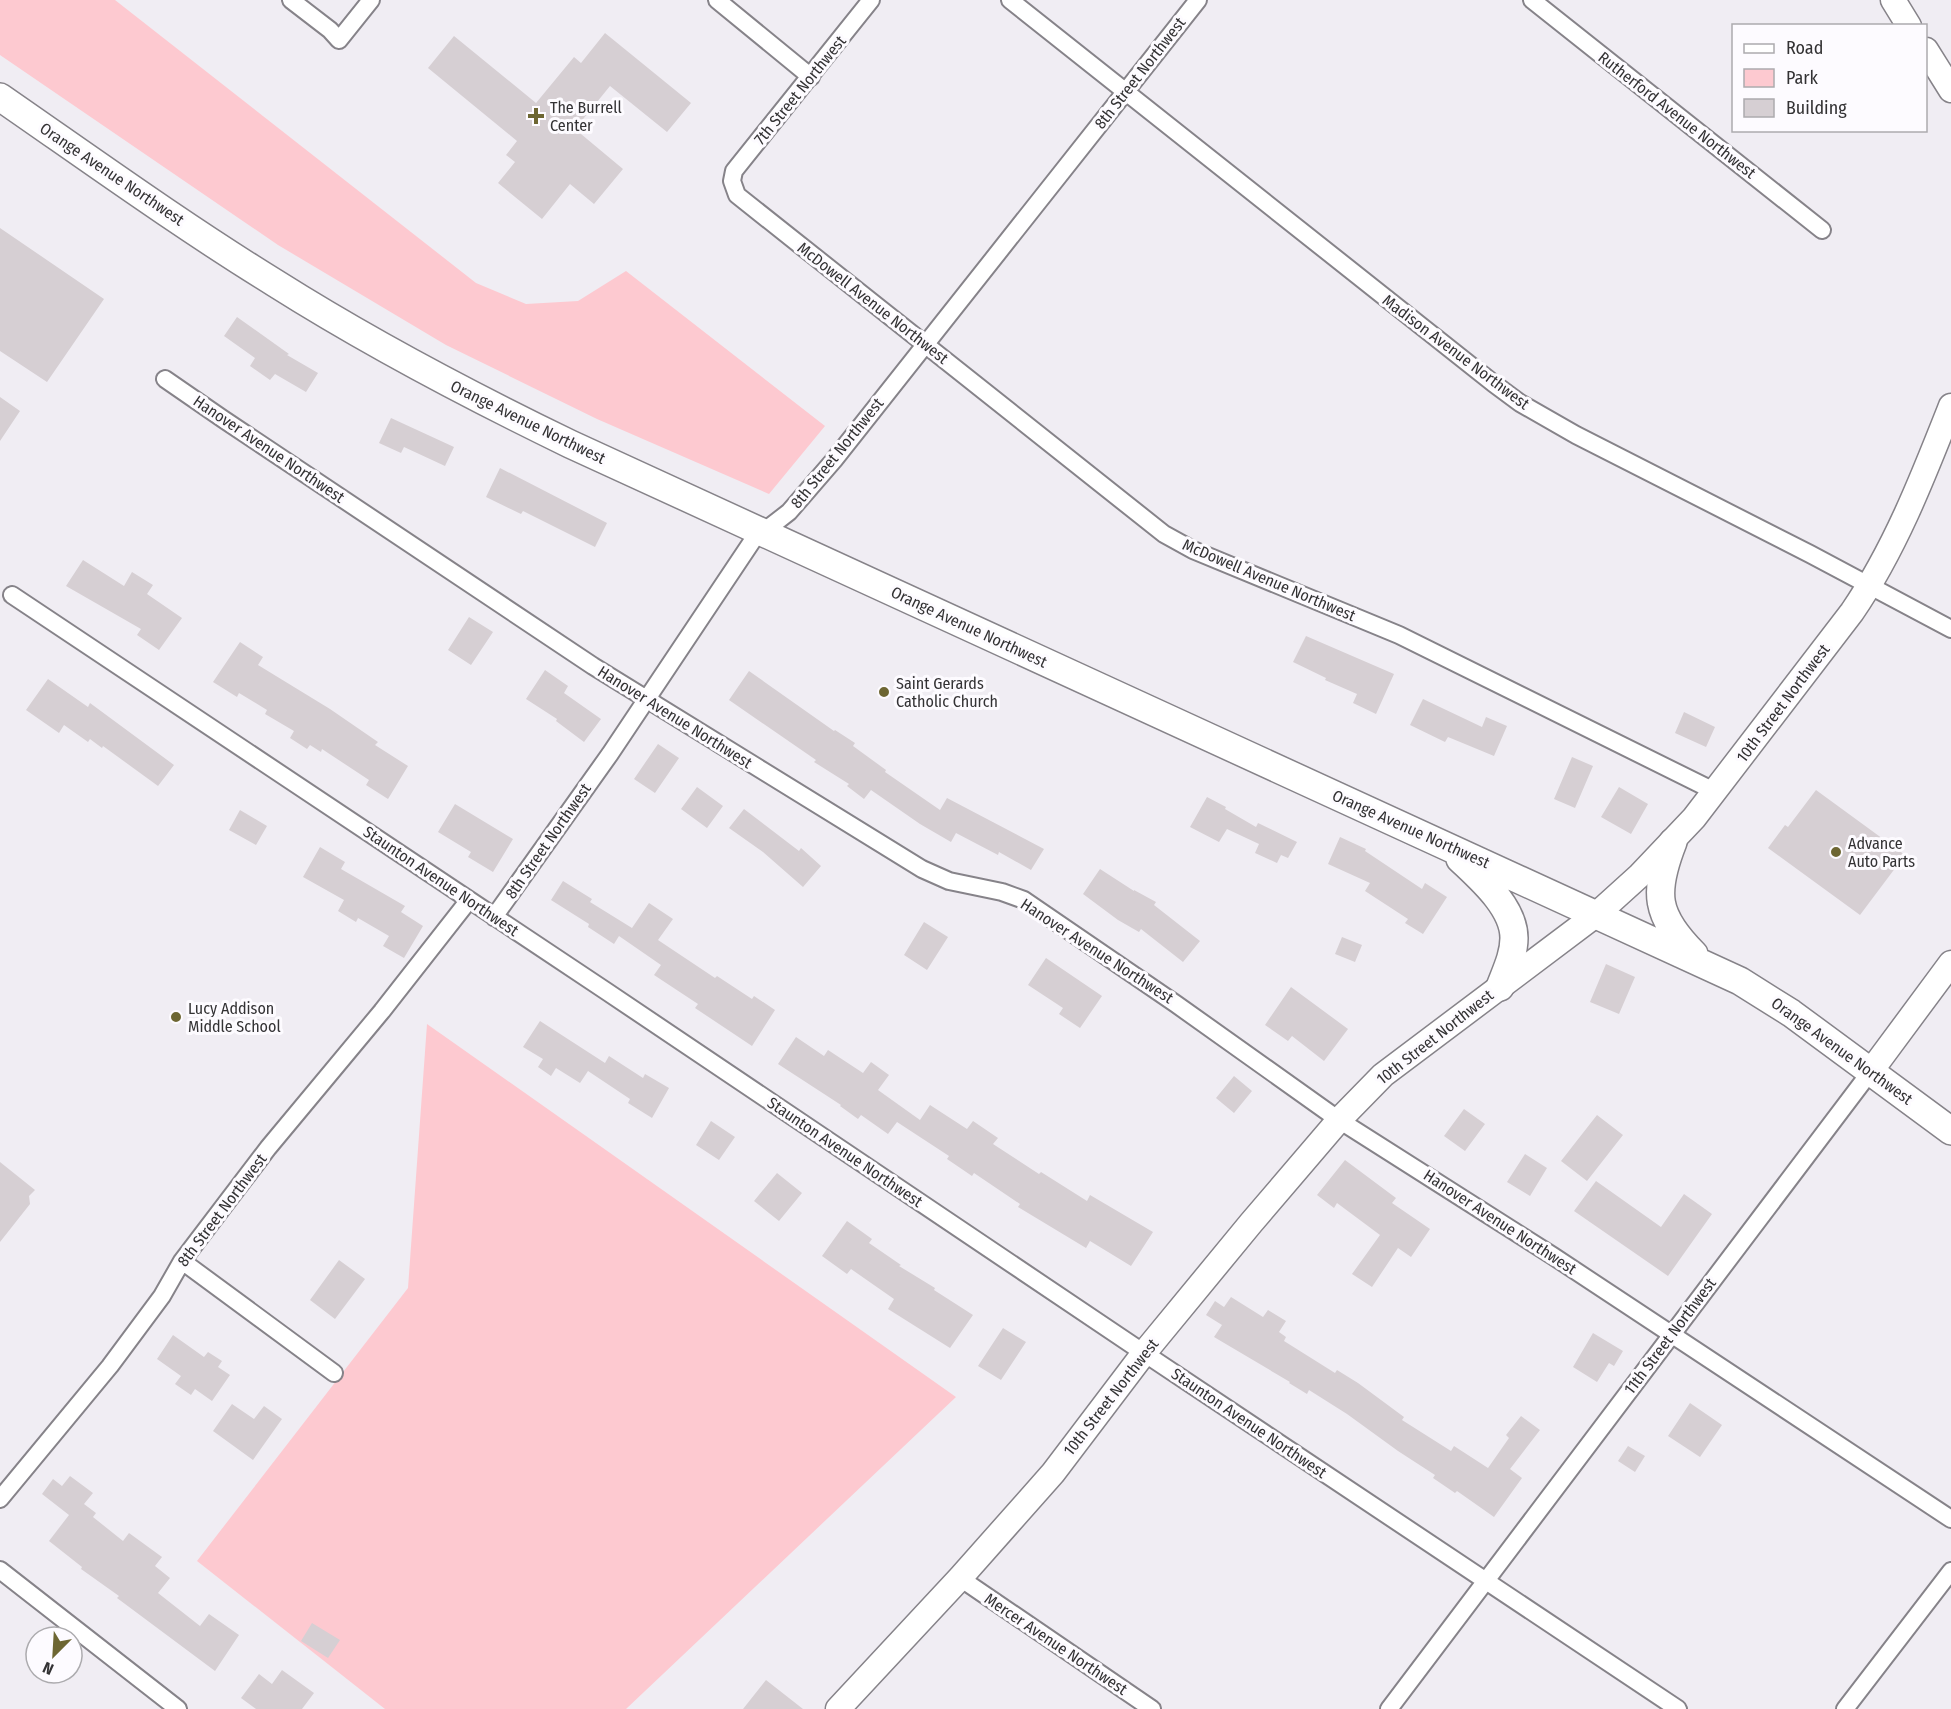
<svg xmlns="http://www.w3.org/2000/svg" width="1951" height="1709" font-family="'Fira Sans Condensed',sans-serif">
  <style>
    .green { fill: #fdc9d0 }
    .building { fill: #d6cfd3 }
    .lines { fill: none; stroke-linecap: round; stroke-linejoin: round }
    .street-casing { stroke: #868389; stroke-width: 20 }
    .secondary-casing { stroke: #868389; stroke-width: 27 }
    .primary-casing { stroke: #868389; stroke-width: 30 }
    .street { stroke: #fff; stroke-width: 16 }
    .secondary { stroke: #fff; stroke-width: 24 }
    .primary { stroke: #fff; stroke-width: 27 }
    .poi-dot { fill: #6d6632; stroke: #fdfbff; stroke-width: 2 }
    .labels { text-anchor: middle; dominant-baseline: central; stroke-width: 6; stroke-linejoin: round; paint-order: stroke }
    .street-label { font-size: 16px; fill: #333234; stroke: #fdfbff }
    .poi-label { font-size: 16px; fill: #333234; stroke: #fdfbff; text-anchor: start }
  </style>
  <rect width="100%" height="100%" fill="#f0edf3"/>
  <path class="green" d="M0 0H115L476 283 526 304 578 301 626 271 825 426 769 494 597 419 446 345 278 245 0 55Z
    M427 1024 956 1397 626 1709H385L197 1561 408 1288Z"/>
  <path class="building" d="M605 33 691 103 667 132 610 86 575 129 623 169 594 204 570 184 542 219 498 183 515 162 506 155 517 141 428 68 454 36 536 103 574 57 581 63Z
    M0 228 104 299 47 382 0 351Z
    M237 317 289 354 287 355 318 373 306 392 275 374 270 380 250 366 255 358 224 336Z
    M0 397 20 411 0 441Z
    M391 418 454 447 445 466 404 447 401 453 379 443Z
    M500 468 607 523 595 547 523 511 521 514 486 497Z
    M83 560 124 586 132 572 153 585 147 594 182 618 159 650 137 635 141 629 66 586Z
    M469 617 493 632 471 665 448 650Z
    M1306 636 1394 674 1376 714 1353 703 1357 694 1325 680 1326 678 1293 662Z
    M240 642 263 657 258 665 330 709 378 742 375 745 408 766 388 799 366 785 369 780 322 749 321 752 310 745 307 749 290 738 294 731 265 714 267 710 239 693 237 697 213 682Z
    M545 670 568 686 564 693 601 719 584 742 556 721 557 719 526 699Z
    M749 671 834 731 835 730 855 743 853 746 886 770 885 772 940 810 947 798 1044 849 1031 870 999 852 998 855 956 833 951 842 920 824 871 790 864 799 847 786 849 784 814 762 816 760 729 700Z
    M48 679 88 707 90 703 174 765 158 786 103 746 102 748 90 739 88 742 64 725 59 733 26 710Z
    M1423 699 1482 727 1486 717 1507 726 1494 756 1448 737 1445 742 1410 725Z
    M1684 712 1715 727 1706 747 1675 733Z
    M658 744 679 758 655 793 634 779Z
    M1572 757 1593 766 1575 808 1554 799Z
    M697 787 723 806 707 828 681 809Z
    M1619 787 1648 804 1631 834 1601 817Z
    M1816 790 1905 855 1860 915 1768 848 1785 825 1788 827Z
    M1207 797 1226 807 1225 809 1256 827 1258 823 1297 842 1288 858 1281 855 1277 863 1255 853 1259 844 1227 829 1219 842 1190 827Z
    M455 804 513 839 493 872 468 857 471 852 438 832Z
    M744 809 799 851 801 848 821 866 803 887 763 852 729 828Z
    M240 810 267 826 256 845 229 830Z
    M1340 837 1366 849 1365 851 1422 889 1425 883 1447 897 1423 934 1405 923 1408 919 1365 891 1370 883 1328 864Z
    M320 847 345 862 341 869 405 906 401 912 423 926 404 958 383 946 389 936 358 918 356 922 338 911 344 900 303 877Z
    M1100 869 1134 891V890L1156 902 1154 905 1200 941 1183 962 1141 929 1139 932 1118 920 1083 894Z
    M563 881 592 899 590 902 632 928 649 903 673 919 658 940 715 978 717 976 752 999 754 996 775 1010 752 1046 695 1008 698 1004 654 975 661 965 619 936 614 944 588 927 589 924 551 900Z
    M924 922 948 937 927 970 904 955Z
    M1342 937 1362 945 1355 962 1335 954Z
    M1046 958 1102 996 1080 1028 1059 1014 1063 1008 1028 985Z
    M1606 964 1635 977 1619 1014 1590 1002Z
    M1291 987 1348 1029 1324 1061 1292 1036 1288 1041 1265 1025Z
    M540 1021 605 1063 609 1056 643 1078 645 1074 669 1088 652 1118 628 1103 630 1099 588 1071 580 1083 556 1068 551 1076 538 1067 543 1059 523 1047Z
    M796 1037 824 1056 828 1050 863 1073 871 1062 889 1075 878 1090 920 1120 930 1105 967 1129 973 1121 998 1138 993 1144 1039 1174 1041 1172 1087 1201 1090 1195 1153 1232 1131 1266 1090 1241 1086 1248 1018 1207 1020 1204 974 1173 972 1176 947 1159 949 1156 897 1122 888 1134 861 1115 858 1119 840 1106 841 1105 778 1064Z
    M1234 1076 1252 1091 1234 1113 1216 1098Z
    M1464 1109 1485 1124 1465 1151 1444 1136Z
    M1597 1115 1623 1135 1587 1181 1561 1161Z
    M711 1121 735 1137 719 1160 696 1145Z
    M1525 1154 1547 1168 1530 1196 1507 1182Z
    M1345 1160 1396 1198 1392 1203 1430 1229 1411 1257 1398 1248 1372 1287 1352 1274 1380 1235 1337 1203 1334 1208 1317 1195Z
    M0 1162 35 1190 29 1196 30 1204 0 1242Z
    M777 1173 802 1193 779 1221 754 1201Z
    M1596 1181 1661 1227 1684 1194 1712 1214 1668 1276 1574 1211Z
    M847 1221 872 1239 869 1243 901 1265 899 1266 935 1288 934 1290 973 1315 950 1348 888 1309 894 1299 851 1269 847 1274 822 1256Z
    M339 1260 365 1279 335 1319 310 1300Z
    M1231 1297 1263 1317 1268 1310 1286 1321 1279 1332 1286 1337 1284 1341 1335 1373 1337 1370 1358 1383 1404 1417 1402 1420 1451 1451 1454 1446 1488 1468 1509 1438 1506 1435 1521 1416 1540 1430 1510 1469 1522 1478 1494 1517 1457 1491 1455 1493 1433 1478 1435 1475 1398 1451 1347 1414 1309 1390 1307 1394 1289 1383 1290 1382 1214 1337 1222 1325 1206 1315 1215 1301 1224 1307Z
    M1003 1328 1026 1342 1001 1380 978 1366Z
    M1593 1333 1623 1351 1614 1366 1609 1363 1597 1382 1573 1367Z
    M173 1335 204 1357 208 1352 222 1361 218 1367 230 1375 212 1401 195 1389 191 1395 175 1384 181 1376 157 1359Z
    M1690 1403 1722 1425 1700 1457 1668 1436Z
    M232 1404 254 1419 264 1406 282 1419 253 1460 213 1431Z
    M1628 1446 1645 1456 1635 1472 1618 1461Z
    M70 1476 93 1493 84 1504 96 1513 93 1517 123 1541 129 1533 162 1557 155 1566 170 1578 158 1593 200 1626 209 1614 239 1635 215 1671 117 1598 119 1596 81 1569 82 1567 49 1541 69 1515 42 1494 53 1479 62 1486Z
    M312 1623 340 1640 328 1658 301 1641Z
    M282 1670 314 1693 302 1709H256L241 1698 259 1674 272 1684Z
    M766 1680 803 1709H743Z"/>
  <g class="lines">
    <g class="street-casing">
      <path id="street" d="M291 0 330 30 339 40 371 0
        M717 0 811 77
        M871 0 734 171 732 181 737 195 1164 534 1193 550 1399 635 1716 792
        M1010 0 1493 383 1520 403 1576 435 1810 554 1951 629
        M1532 0 1822 230
        M165 379 223 419 593 666 922 869 949 881 1002 892 1024 900 1176 1004 1339 1120 1553 1256 1951 1519
        M12 595 606 991 1144 1353 1678 1709
        M494 917 610 754 753 540 789 512 834 460 1198 0
        M182 1261 334 1373
        M0 1499 110 1366 162 1296 182 1261 268 1148 382 1011 469 900
        M0 1570 178 1709
        M960 1578 1152 1709
        M1389 1709 1871 1071
        M1845 1709 1951 1571"/>
    </g>
    <g class="secondary-casing">
      <path id="secondary" d="M1893 0 1909 26
        M1926 50 1951 90
        M1871 1071 1951 963
        M838 1709 960 1578 1053 1473 1144 1353 1251 1223 1339 1120 1383 1075 1597 914 1639 876 1694 818 1852 612C1895 549 1923 477 1951 406"/>
    </g>
    <g class="primary-casing">
      <path id="primary" d="M0 97C91 160 181 225 275 283 370 343 469 395 570 444L1740 981 1791 1013 1951 1131
        M1673 842C1653 893 1655 915 1694 954
        M1460 859C1480 878 1514 907 1514 938 1514 955 1506 971 1500 987"/>
    </g>
    <use href="#street" class="street"/>
    <use href="#secondary" class="secondary"/>
    <use href="#primary" class="primary"/>
  </g>
  <g class="poi-dot">
    <path d="M533 107h6v6h6v6h-6v6h-6v-6h-6v-6h6z"/>
    <circle cx="884" cy="692" r="6"/>
    <circle cx="1836" cy="852" r="6"/>
    <circle cx="176" cy="1017" r="6"/>
  </g>
  <g class="labels">
    <g class="street-label">
      <text transform="translate(1140 73) rotate(-52)">8th Street Northwest</text>
      <text transform="translate(800 90) rotate(-51)">7th Street Northwest</text>
      <text transform="translate(1677 115) rotate(38)">Rutherford Avenue Northwest</text>
      <text transform="translate(112 174) rotate(34)">Orange Avenue Northwest</text>
      <text transform="translate(873 303) rotate(38)">McDowell Avenue Northwest</text>
      <text transform="translate(1456 352) rotate(37)">Madison Avenue Northwest</text>
      <text transform="translate(528 422) rotate(26)">Orange Avenue Northwest</text>
      <text transform="translate(269 449) rotate(34)">Hanover Avenue Northwest</text>
      <text transform="translate(837 453) rotate(-51)">8th Street Northwest</text>
      <text transform="translate(1269 580) rotate(23)">McDowell Avenue Northwest</text>
      <text transform="translate(969 627) rotate(25)">Orange Avenue Northwest</text>
      <text transform="translate(1783 703) rotate(-53)">10th Street Northwest</text>
      <text transform="translate(675 717) rotate(32)">Hanover Avenue Northwest</text>
      <text transform="translate(1411 829) rotate(24)">Orange Avenue Northwest</text>
      <text transform="translate(548 841) rotate(-55)">8th Street Northwest</text>
      <text transform="translate(441 881) rotate(34)">Staunton Avenue Northwest</text>
      <text transform="translate(1097 951) rotate(33)">Hanover Avenue Northwest</text>
      <text transform="translate(1435 1037) rotate(-38)">10th Street Northwest</text>
      <text transform="translate(1842 1051) rotate(36)">Orange Avenue Northwest</text>
      <text transform="translate(845 1152) rotate(34)">Staunton Avenue Northwest</text>
      <text transform="translate(222 1210) rotate(-53)">8th Street Northwest</text>
      <text transform="translate(1500 1222) rotate(33)">Hanover Avenue Northwest</text>
      <text transform="translate(1670 1336) rotate(-53)">11th Street Northwest</text>
      <text transform="translate(1111 1397) rotate(-52)">10th Street Northwest</text>
      <text transform="translate(1249 1423) rotate(34)">Staunton Avenue Northwest</text>
      <text transform="translate(1056 1644) rotate(34)">Mercer Avenue Northwest</text>
    </g>
    <g class="poi-label">
      <text x="550" y="107">The Burrell<tspan x="550" dy="18">Center</tspan></text>
      <text x="896" y="683">Saint Gerards<tspan x="896" dy="18">Catholic Church</tspan></text>
      <text x="1848" y="843">Advance<tspan x="1848" dy="18">Auto Parts</tspan></text>
      <text x="188" y="1008">Lucy Addison<tspan x="188" dy="18">Middle School</tspan></text>
    </g>
  </g>
  <rect x="1732" y="24" width="195" height="108" fill="#fdfbff" stroke="#acabae" stroke-width="1.5"/>
  <rect x="1744" y="44" width="30" height="9" fill="#ffffff" stroke="#acabae" stroke-width="1.5"/>
  <text x="1786" y="54" font-size="18" fill="#333234">Road</text>
  <rect x="1744" y="69" width="30" height="18" fill="#fdc9d0" stroke="#acabae" stroke-width="1.5"/>
  <text x="1786" y="84" font-size="18" fill="#333234">Park</text>
  <rect x="1744" y="99" width="30" height="18" fill="#d6cfd3" stroke="#acabae" stroke-width="1.5"/>
  <text x="1786" y="114" font-size="18" fill="#333234">Building</text>
  <g transform="translate(54 1655) rotate(204)"><circle r="28" fill="#fdfbff" stroke="#acabae" stroke-width="1.5"/>
  <path d="M0-4.5L10 22L0 15L-10 22Z" fill="#6d6632"/>
  <text y="-9" font-size="16" font-weight="bold" text-anchor="middle" fill="#333234">N</text>
  </g>
</svg>
